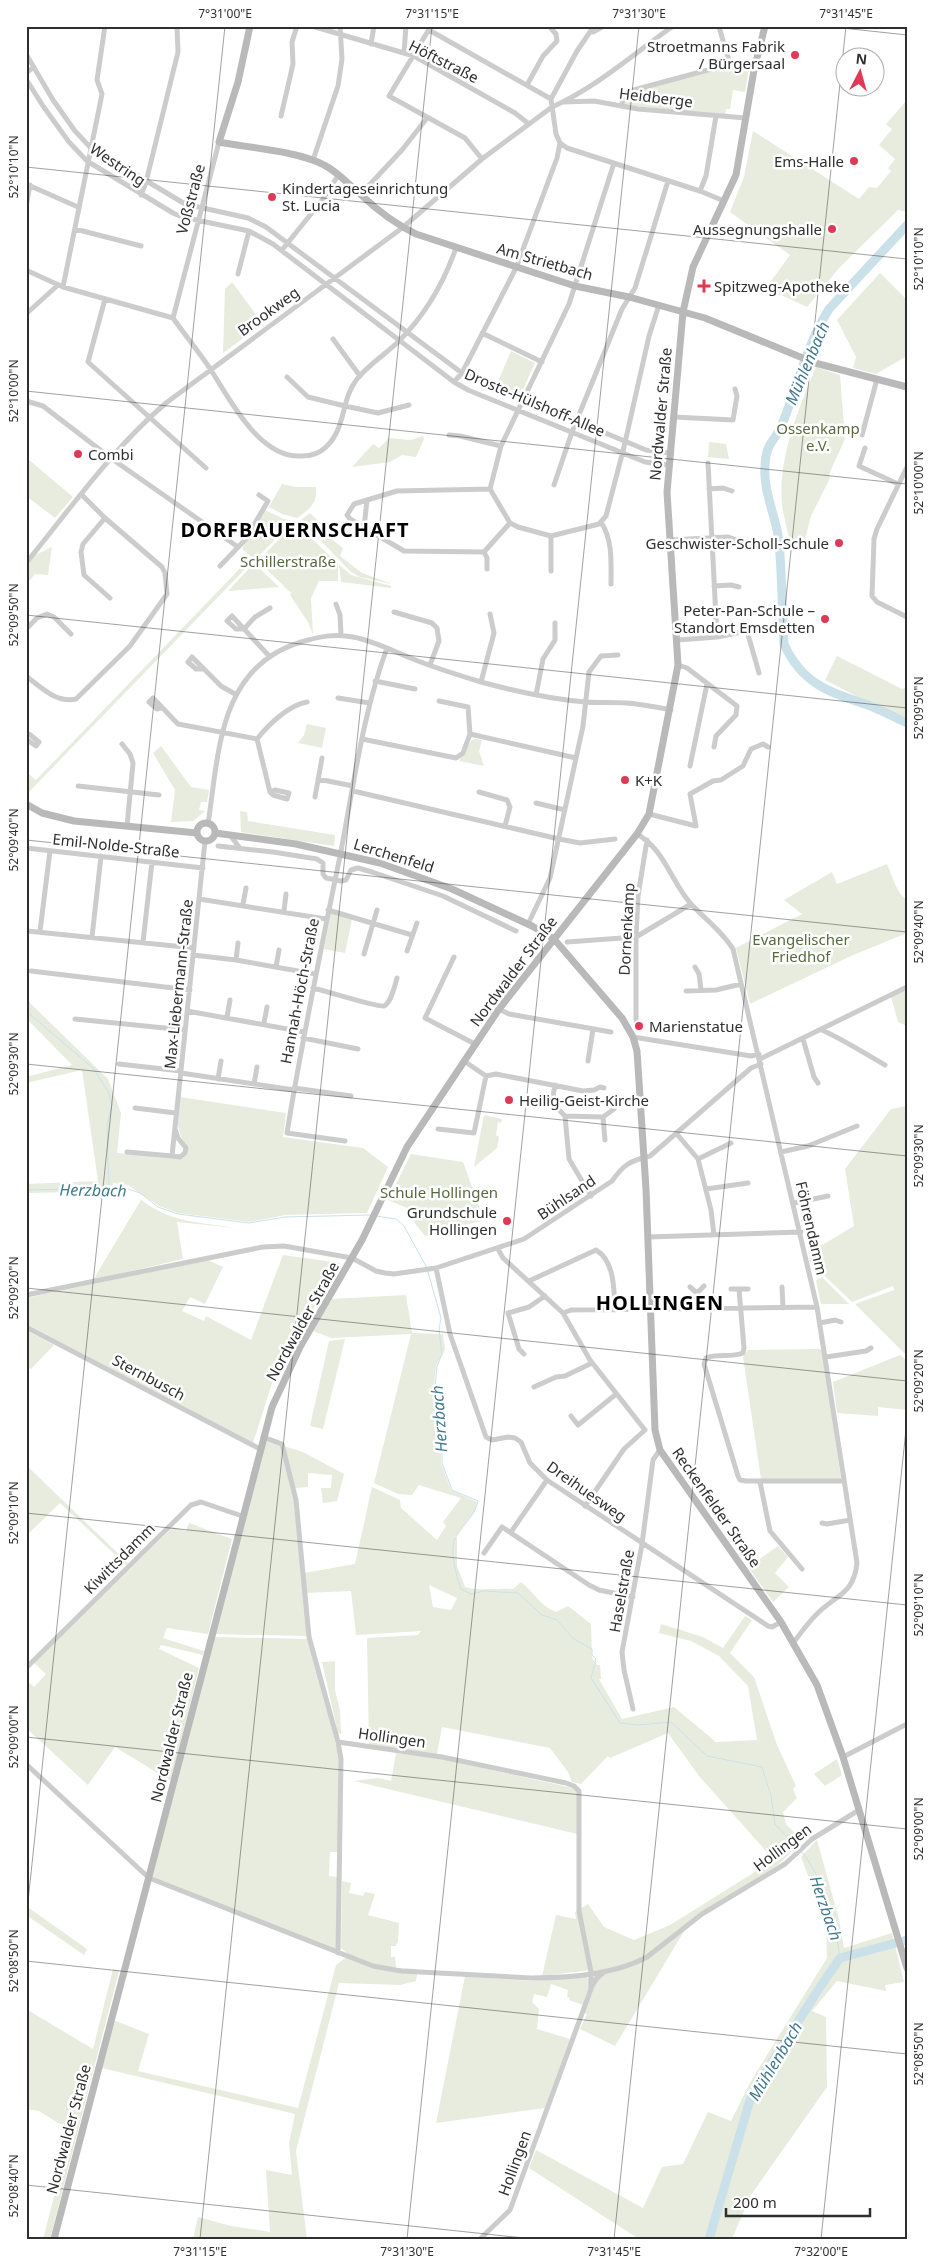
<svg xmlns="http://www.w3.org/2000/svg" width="933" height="2265" font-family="'Noto Sans',sans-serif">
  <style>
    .green { fill: #e7ecde; fill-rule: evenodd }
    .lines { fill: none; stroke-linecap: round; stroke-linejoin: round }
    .stream { stroke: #cbe1ea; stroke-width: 1 }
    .river { stroke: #cbe1ea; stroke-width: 9 }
    .street { stroke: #ccc; stroke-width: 5 }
    .secondary { stroke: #b9b9b9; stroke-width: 7 }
    .ticks { fill: none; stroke: #2f2f2f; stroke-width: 1; stroke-opacity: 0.45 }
    .poi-dot { fill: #de3a56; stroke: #fff; stroke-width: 2 }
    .labels { text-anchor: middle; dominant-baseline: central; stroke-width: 5; stroke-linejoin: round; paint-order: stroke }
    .poi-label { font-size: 15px; fill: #2f2f2f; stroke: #fff; text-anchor: end }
    .street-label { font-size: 15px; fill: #2f2f2f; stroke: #fff }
    .park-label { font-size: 15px; fill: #57693e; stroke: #fff }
    .water-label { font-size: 16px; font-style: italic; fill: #40788e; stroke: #fff }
    .district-label { font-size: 20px; font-weight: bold; letter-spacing: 1px; fill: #000; stroke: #fff }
    .neatline { fill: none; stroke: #2f2f2f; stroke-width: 2 }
    .ticks-label { font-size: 12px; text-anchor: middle; fill: #2f2f2f }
  </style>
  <rect width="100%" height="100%" fill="#fff"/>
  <path class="green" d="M750 63 745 92 733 90 730 109H726L725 115 623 105 626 96 631 92 732 65Z
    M907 100V212L898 210 839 268 807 307 766 288 790 255 730 212 744 177 753 131 859 199 869 187 877 188 891 171 888 168 895 159 879 145 892 129 886 124Z
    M880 273 907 300V356L876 374 853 368 856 357 837 320Z
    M232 282 263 324 223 353 225 289Z
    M511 351 535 363 521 394 497 384Z
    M816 367 840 375 845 439 830 472 829 480 811 516 803 547 791 546C788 533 784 518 782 505 778 457 798 410 816 367Z
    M423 436 424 439 416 457 402 455 390 462 352 467 373 444 379 448 389 438 411 440Z
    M709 442 726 444 729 459 708 457Z
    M28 459 73 497 55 518 26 496V460Z
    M282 484 295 487H316C318 504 309 509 297 518L282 514 269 507Z
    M265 510 284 519 293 521 255 560 242 549Z
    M310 513 328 530 319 539 301 520Z
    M295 523 330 556 327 559 333 558 338 563V581H319L311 598 313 635 308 622 290 595 295 589 291 593 258 561Z
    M326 535 343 548 340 556 362 573 392 584 360 577 351 572 321 541Z
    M52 547 48 575 35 574 26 585C26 556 27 559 52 547Z
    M249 559 252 562 26 795V772L36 780Z
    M254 563 279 587 228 591Z
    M339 565 351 575 391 586V588L341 582Z
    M837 656 902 689 907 687V722L825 680Z
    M307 724 326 728 322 748 298 743 304 735Z
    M475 739 482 740 479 751 484 766 459 761 471 741Z
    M161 746 191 787 209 790 207 802H201L199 810 205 811 193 821 171 822 175 790 153 753Z
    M240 811 247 812 248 821 335 835 334 846 241 832Z
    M887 864C893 877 895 891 907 900V933L851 956 750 1004 736 948 802 914 784 900 832 872 837 884Z
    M331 913 352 919 345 953 324 949Z
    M907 989V1026L898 1022 891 997Z
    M26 996 31 1004 108 1079 121 1113 117 1153 181 1159 187 1155 188 1148C174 1129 178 1119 180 1097L286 1113 283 1137 363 1148 388 1167 367 1213 285 1215 250 1222 178 1213 159 1206 128 1185 113 1183 112 1191 26 1193V1184L98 1181 82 1070 26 1083V1077L72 1065 26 1018Z
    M907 1106V1356L855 1304 894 1290 893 1286 852 1302 810 1262 808 1250 824 1244 854 1226 845 1169 891 1109Z
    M484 1115 502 1119 501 1123 498 1122 496 1135 499 1137 497 1148 474 1167Z
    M411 1154 463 1162 484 1220 425 1236 407 1213 409 1209 388 1200Z
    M141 1200C172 1223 199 1222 236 1228L177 1222 183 1259 93 1280Z
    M283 1255 340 1263 274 1377 253 1443 26 1324V1298L208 1260 223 1267 205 1304 190 1297 182 1311 204 1321 206 1316 251 1340Z
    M822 1277 849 1304H821L816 1280Z
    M406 1295 412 1333 443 1334 445 1350 436 1365 434 1387 439 1409 436 1439 441 1447V1463L451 1490 477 1502 475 1511 455 1537 457 1538V1566L465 1587C475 1591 500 1588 513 1589L521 1582C534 1592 540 1606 556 1612L568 1606 591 1624 592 1658 597 1665H600L601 1679H599L622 1719 674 1707 716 1742 757 1740 748 1686 719 1656 691 1641 659 1633 661 1624 703 1637 723 1648 745 1616 752 1620 730 1653 754 1677 777 1745 796 1786 793 1789 797 1798 783 1812 786 1824 802 1841 779 1864 689 1923 615 2046 580 2029 587 2014 581 2012 583 2005 569 2000 570 1998 567 1997 568 1990 551 1984 547 1997 534 1994 532 2002 539 2009 537 2029 570 2039 545 2108 436 2123 465 1976 530 1981 586 1976 589 1979 591 1970 542 1976 556 1915 576 1919 575 1912 588 1904 604 1927 634 1940 670 1925 774 1860 699 1776 668 1733 610 1758 608 1756 581 1784 572 1782 568 1772 550 1748 442 1727 437 1754 369 1744 367 1638 418 1635 421 1631 356 1635 351 1591 306 1593 304 1573 355 1564 372 1487 400 1500 401 1508 437 1540 446 1526 443 1522 461 1498 419 1485 412 1495 398 1494 374 1483 411 1334 331 1338 313 1331 332 1299ZM429 1585 457 1598 451 1610 433 1607Z
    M26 1330 54 1345 31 1369 26 1365Z
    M345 1339 323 1429 310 1426 329 1341Z
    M822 1349 841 1479H761L743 1357 748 1350Z
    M900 1355 907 1361V1410L878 1407V1416L837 1413 833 1382Z
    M265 1439 281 1445 294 1501 308 1636 214 1634Z
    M284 1446 303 1452 344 1474 337 1501 323 1503 321 1488H331L332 1475 308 1473V1487L295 1488Z
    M26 1465 128 1563 126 1565 60 1503 26 1536Z
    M189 1523 232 1539 208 1634 167 1628 163 1638 204 1651 203 1655 161 1645 159 1649 199 1668 171 1781 115 1747 88 1785 26 1728V1680L34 1687 46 1674 34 1663 173 1527 186 1531Z
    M778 1546 788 1557 775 1573 789 1587 773 1602 748 1567Z
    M213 1637 308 1639 340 1760 338 1852H330L329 1876 338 1877 337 1950 151 1877Z
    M335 1661V1690L340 1711 341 1734 338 1733 322 1662Z
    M396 1753 438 1758 573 1788 577 1792V1834L354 1781 378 1778 391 1781Z
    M837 1759 842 1775 825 1786 814 1774Z
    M817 1840 839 1919 844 1948 892 1933 904 1982 885 1985 886 1991 837 1981 812 2011 826 2017 827 2087 751 2195 732 2239H639L529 2168 536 2150 643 2208 662 2167 683 2164 708 2112 731 2121 751 2081 827 1958 826 1923 801 1857Z
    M342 1881 351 1883 349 1893 363 1896 365 1892 375 1894 368 1915 399 1923 398 1943 396 1944V1946H391V1957H395L396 1968 418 1969 416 1981 400 1985 339 1983 296 2151 307 2239H193L198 2217 231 2226 270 2232 266 2170 292 2175 289 2143 295 2114 102 2068 113 2020 149 2034 138 2071 298 2108 336 1965 349 1955 341 1948Z
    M29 1908 87 1949 84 1955 26 1915Z
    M113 1969 119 1971 50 2239H43L71 2131 39 2111 26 2109V2009L93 2049Z"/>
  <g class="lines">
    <path class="stream" d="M26 1011 93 1068 108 1091 112 1105 107 1125 109 1188
      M26 1190 125 1188 140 1193 158 1207 178 1214 249 1223 285 1217 370 1215
      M376 1216 396 1219 404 1226 427 1268
      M428 1272 441 1318 439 1330 442 1354 437 1366 435 1387 440 1409 437 1439 442 1447V1463L452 1490 478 1501C475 1515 465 1523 457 1535 448 1548 456 1575 461 1589L471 1594 484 1591 518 1593 542 1615 557 1620 574 1639 592 1649V1655L596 1659 591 1678 620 1723 638 1725 671 1722 707 1756 762 1767 771 1796 775 1824 799 1850
      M802 1852C825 1882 835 1921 840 1958"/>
    <path class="river" d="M907 225 829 309C807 344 798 384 783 422 776 442 766 440 765 466 763 492 776 516 779 541 782 575 782 610 784 644 802 684 829 692 868 705 881 710 894 717 907 723
      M709 2239 750 2100 770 2065 784 2044 816 1993 840 1958 907 1940"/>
    <path class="street" d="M312 26 414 56 515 113 529 124
      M431 26 389 96 465 138 482 159
      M719 27 730 64
      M429 30 551 99 556 134 560 143 557 158 516 268 462 373 454 382
      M593 32 604 26
      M371 44 374 26
      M404 53 406 26
      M26 54 53 100 75 131 90 147 185 204 248 218 266 227 462 373 646 450 671 453
      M26 73 34 67
      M26 79 43 106 69 142 87 161 173 213 182 217 249 231 273 244 454 382 468 390 645 462 669 465
      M527 85 543 56 557 41 556 34 549 26
      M551 99 577 51 594 26
      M563 102 594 101 638 109 746 118
      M621 106 625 94 630 91 730 64 756 61
      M281 116 293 64 292 42 297 26
      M560 143 567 148 700 191 724 201
      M313 160 338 86 342 59 340 26
      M614 163 569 304 501 446 490 489 510 523 518 527 551 536 599 524 606 516 624 447 649 336 659 305
      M26 184 78 207
      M700 191 706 176 716 116
      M141 195 146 182 178 52 177 26
      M360 195 402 150 427 118
      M26 207 30 185
      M75 229 141 246
      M282 250 323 199 339 174
      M26 270 63 287 173 318
      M238 274 249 231
      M63 287 102 94 97 80 105 26
      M105 299 88 362 206 468
      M26 314 58 285
      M173 318C185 335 199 352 211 370 230 400 260 459 302 456 312 456 320 453 326 447 346 429 341 399 357 379 369 364 386 354 399 341 425 315 444 282 456 248
      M173 318 219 142
      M482 333 542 362
      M333 339 360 376
      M287 377 308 397 345 406 378 413 409 405
      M26 401 43 406 112 459 238 547
      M674 417 733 420 737 396 735 389
      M449 435 460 436 501 446
      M862 435 877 379
      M865 448 859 466 898 484
      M907 467 877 529 874 539 872 596 877 602 907 617
      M554 485 572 432 622 309 635 288 668 181
      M490 489 397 491 354 504 347 515 350 519 404 551 484 552 510 523
      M709 489 723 488 732 491
      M105 518 83 544 81 552 84 575 110 598
      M601 522C613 541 611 562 611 584
      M364 528 367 500
      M670 540 728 537 737 540
      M484 552 487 558V569
      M26 563C70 509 113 448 166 403L402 228 482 159 552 107C594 89 635 53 673 26
      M220 566 245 540 268 501 259 495
      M551 571V536
      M714 586 731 585 739 587
      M336 604 340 615 341 635
      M394 612 432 623 437 628 439 641 430 665
      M26 629 37 618 47 614 54 617 71 634
      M717 637 747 631 759 673
      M678 640 717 637 708 463
      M270 657 232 616 227 621 236 629H244L255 617 270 608
      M678 665 687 668 737 706 736 715 716 736 714 747
      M203 669H196L188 662 192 657 221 686 235 694
      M26 676C42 688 56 703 76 699L130 646 167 594 165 573 162 567 105 518 82 495
      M375 681 415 689
      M481 682 494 633 490 614
      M536 695 543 659 555 640V623
      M338 698 370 703
      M439 701 468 707 470 734
      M162 708 157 709 149 702 153 698 178 724 257 739C269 724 289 705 307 702
      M26 735 29 734 39 742 36 746 26 739
      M257 739 270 792 273 795 287 799 289 793 275 790 270 792
      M362 739 456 758 463 753 470 734 576 758
      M122 744 130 754 133 763 127 826
      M690 766 707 684
      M318 779 353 786
      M78 786 159 795
      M353 791 559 839 580 843 615 839
      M479 792 507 800 510 807 505 826
      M315 797 322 758
      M536 803 565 810
      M649 814 696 826 690 794 713 781 721 780 743 766 751 749 763 744 768 747
      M208 824C219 753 218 667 301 642 318 637 335 633 353 637 374 641 393 651 413 659 435 668 458 675 481 682 514 691 550 699 585 702 598 703 612 702 626 703 641 704 656 707 671 710
      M637 834C665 850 670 880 691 904 705 919 722 931 733 949L817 1307 857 1563C854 1592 839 1594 820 1611 810 1620 802 1631 794 1642
      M230 835 239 847
      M218 846 273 852 317 859 323 863V874L326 878 341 881 346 880 351 870 358 868 372 872 443 896 516 931
      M26 848 203 868
      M199 899 326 919
      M243 904 246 888
      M328 910 412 935
      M284 911 286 894
      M528 924 550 878 583 726 589 672 601 656 618 655
      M27 931 194 948
      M40 931 50 851
      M92 937 101 856
      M143 942 152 862
      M567 942 636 937 691 904
      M407 951 417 923
      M364 954 377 910
      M193 955 236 960 315 974
      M454 957 425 1018 475 1044
      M236 960 238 943
      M276 967 279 950
      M695 967 699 974 701 990
      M31 971 190 990
      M313 988C323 990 379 1008 384 1006 391 1003 395 985 397 978
      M686 991 716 990 741 984
      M499 1009 509 1014 611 1032
      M187 1011 304 1032
      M227 1017 230 1000
      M75 1019 185 1030
      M636 1020V937L638 896 647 840
      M264 1023 267 1007
      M822 1030C844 1040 864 1053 885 1065
      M633 1037 751 1056 759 1054
      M303 1038 358 1049
      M803 1039 814 1077 818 1083
      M760 1059 907 987
      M464 1061 486 1076 496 1074 583 1091 594 1090 600 1087 604 1088
      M588 1061 593 1029
      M119 1064 181 1071
      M181 1073 294 1090
      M218 1079 221 1061
      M254 1084 257 1067
      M555 1085 551 1107 557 1108 565 1116 569 1159 591 1196
      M294 1088 351 1096
      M135 1108 176 1113
      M565 1116 603 1117 605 1140
      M603 1117 614 1109
      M175 1129 178 1138 186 1148 185 1153 180 1157 172 1156 205 841
      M438 1129 474 1133 486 1076
      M676 1133 698 1159 711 1210 714 1235
      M345 1141 287 1133C302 1039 322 945 341 851 354 783 363 713 387 648
      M127 1152 172 1156
      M781 1152 808 1146 857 1126
      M698 1159 731 1143
      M706 1189 748 1183
      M794 1203 828 1196
      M648 1237 801 1232
      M498 1249 503 1258 563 1313 590 1360 645 1430 624 1449 585 1506
      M436 1268 450 1334 486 1437 492 1440 508 1437 515 1438 521 1442 530 1463 547 1480 768 1626 772 1627 781 1622
      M529 1281 596 1250C615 1261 614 1291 615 1310
      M690 1287 697 1293 704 1286
      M782 1287 783 1308
      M731 1289H748
      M739 1289 744 1348 743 1353C731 1358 717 1353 706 1358L704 1364 738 1476 740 1480 746 1481H844
      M697 1293 698 1309
      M26 1295 263 1247 284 1246 352 1258 376 1271 385 1273 394 1274 436 1268 524 1239 612 1181C624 1164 630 1161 650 1156L751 1068 761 1064
      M563 1313 571 1310 817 1307
      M820 1323 835 1320 841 1322
      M26 1327 260 1449
      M524 1354 519 1349 508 1313 529 1307 545 1296
      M826 1357 866 1351 871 1348
      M534 1387 556 1377 565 1376 592 1363
      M571 1416 578 1425 615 1395
      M263 1437 282 1444 296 1500 309 1637 338 1742 442 1757 566 1783 574 1786 579 1791V1911L591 1972V1989L510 2210 480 2239
      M760 1482 770 1531 802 1569
      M822 1523 827 1524 850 1520
      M511 1532 547 1480
      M484 1553 502 1527 589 1585 599 1590 633 1597
      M26 1668 191 1505 201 1502 242 1516
      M633 1709 624 1670 622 1652 642 1544 653 1460 660 1450
      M338 1742 341 1759 338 1953
      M843 1757 907 1724
      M26 1764 149 1878 373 1966 401 1971 531 1978C567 1978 616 1974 647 1957L702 1914 785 1864 812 1839 859 1810
      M592 1986 597 1978 604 1972"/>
    <path class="secondary" d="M250 26 238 82 219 142C250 148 298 151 324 165 338 172 348 184 360 194 377 210 395 224 416 234L575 286 629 297 705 318 815 363 907 387
      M26 27 28 26
      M26 804 42 813 74 821 197 833
      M197 832a9 9 0 1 1 18 0a9 9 0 1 1-18 0Z
      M215 833 296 844 380 863 452 889 532 926 554 939 622 1018 633 1037 637 1051 646 1189 655 1430 660 1450 781 1622 817 1685 843 1757 907 1968
      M54 2239 272 1407 300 1347 362 1240 407 1147 499 1009 637 834 649 814 678 665 667 492 683 312 693 267 736 175 754 70 765 26"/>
  </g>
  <path class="ticks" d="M824 26 907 35M26 167 907 259M26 391 907 484M26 615 907 708M26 840 907 932M26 1064 907 1156M26 1288 907 1381M26 1513 907 1605M26 1737 907 1829M26 1921 225 26M26 1961 907 2054M26 2185 533 2239M200 2239 432 26M407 2239 639 26M614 2239 846 26M821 2239 907 1420"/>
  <g class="poi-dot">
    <circle cx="795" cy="55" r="5"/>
    <circle cx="854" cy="161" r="5"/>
    <circle cx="272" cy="197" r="5"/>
    <circle cx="832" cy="229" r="5"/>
    <path d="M701.5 278.5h5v5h5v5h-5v5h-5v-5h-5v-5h5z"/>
    <circle cx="78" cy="454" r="5"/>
    <circle cx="839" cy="543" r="5"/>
    <circle cx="825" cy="619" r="5"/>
    <circle cx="625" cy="780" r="5"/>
    <circle cx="639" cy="1026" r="5"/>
    <circle cx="509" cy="1100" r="5"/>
    <circle cx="507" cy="1221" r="5"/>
  </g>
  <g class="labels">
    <g class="poi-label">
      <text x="785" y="46">Stroetmanns Fabrik<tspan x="785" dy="17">/ Bürgersaal</tspan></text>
      <text x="844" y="161">Ems-Halle</text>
      <text x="282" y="188" text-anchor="start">Kindertageseinrichtung<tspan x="282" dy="17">St. Lucia</tspan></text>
      <text x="822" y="229">Aussegnungshalle</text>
      <text x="714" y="286" text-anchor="start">Spitzweg-Apotheke</text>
      <text x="88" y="454" text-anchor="start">Combi</text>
      <text x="829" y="543">Geschwister-Scholl-Schule</text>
      <text x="815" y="610">Peter-Pan-Schule –<tspan x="815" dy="17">Standort Emsdetten</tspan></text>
      <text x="635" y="780" text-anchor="start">K+K</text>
      <text x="649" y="1026" text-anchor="start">Marienstatue</text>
      <text x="519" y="1100" text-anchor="start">Heilig-Geist-Kirche</text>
      <text x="497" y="1212">Grundschule<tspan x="497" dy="17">Hollingen</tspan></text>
    </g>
    <g class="street-label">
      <text transform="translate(444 61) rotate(27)">Höftstraße</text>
      <text transform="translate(656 97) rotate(7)">Heidberge</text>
      <text transform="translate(118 164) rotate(34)">Westring</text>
      <text transform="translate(190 199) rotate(-75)">Voßstraße</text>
      <text transform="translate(545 261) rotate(16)">Am Strietbach</text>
      <text transform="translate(268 311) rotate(-36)">Brookweg</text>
      <text transform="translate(535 402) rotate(23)">Droste-Hülshoff-Allee</text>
      <text transform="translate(660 414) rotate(-85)">Nordwalder Straße</text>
      <text transform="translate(116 845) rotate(6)">Emil-Nolde-Straße</text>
      <text transform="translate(394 855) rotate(17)">Lerchenfeld</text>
      <text transform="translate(626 929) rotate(-87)">Dornenkamp</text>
      <text transform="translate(513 971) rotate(-53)">Nordwalder Straße</text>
      <text transform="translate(178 984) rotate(-84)">Max-Liebermann-Straße</text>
      <text transform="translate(299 991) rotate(-79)">Hannah-Höch-Straße</text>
      <text transform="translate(566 1197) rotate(-34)">Bühlsand</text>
      <text transform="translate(812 1228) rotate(77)">Föhrendamm</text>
      <text transform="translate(302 1321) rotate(-61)">Nordwalder Straße</text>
      <text transform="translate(149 1377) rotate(28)">Sternbusch</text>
      <text transform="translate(587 1491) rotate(35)">Dreihuesweg</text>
      <text transform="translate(717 1507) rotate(55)">Reckenfelder Straße</text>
      <text transform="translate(119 1558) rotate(-45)">Kiwittsdamm</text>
      <text transform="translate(621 1591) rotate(-80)">Haselstraße</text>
      <text transform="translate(171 1737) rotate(-76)">Nordwalder Straße</text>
      <text transform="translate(392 1737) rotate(8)">Hollingen</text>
      <text transform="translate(782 1847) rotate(-37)">Hollingen</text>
      <text transform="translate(68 2129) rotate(-75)">Nordwalder Straße</text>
      <text transform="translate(514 2163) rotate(-70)">Hollingen</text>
    </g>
    <g class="park-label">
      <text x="818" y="428">Ossenkamp<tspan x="818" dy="17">e.V.</tspan></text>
      <text x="288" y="561">Schillerstraße</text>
      <text x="801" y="939">Evangelischer<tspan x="801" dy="17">Friedhof</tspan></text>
      <text x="439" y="1192">Schule Hollingen</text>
    </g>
    <g class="water-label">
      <text transform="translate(807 363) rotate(-67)">Mühlenbach</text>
      <text transform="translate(93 1190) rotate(1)">Herzbach</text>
      <text transform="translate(439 1419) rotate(-94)">Herzbach</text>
      <text transform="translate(826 1908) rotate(71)">Herzbach</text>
      <text transform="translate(775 2061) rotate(-59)">Mühlenbach</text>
    </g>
    <g class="district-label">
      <text x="295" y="529">DORFBAUERNSCHAFT</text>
      <text x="660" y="1302">HOLLINGEN</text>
    </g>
  </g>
  <rect width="933" height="2265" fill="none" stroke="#ffffff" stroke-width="55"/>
  <g transform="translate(860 72) rotate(6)"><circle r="24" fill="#ffffff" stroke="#acacac"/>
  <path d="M0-4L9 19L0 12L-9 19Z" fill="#de3a56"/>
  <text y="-8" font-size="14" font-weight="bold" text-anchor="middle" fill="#2f2f2f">N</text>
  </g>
  <path d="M726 2208v8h144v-8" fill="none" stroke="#2f2f2f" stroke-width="2.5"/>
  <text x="733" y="2208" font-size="15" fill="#2f2f2f" stroke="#ffffff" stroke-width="4" paint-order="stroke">200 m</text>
  <rect x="28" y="28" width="878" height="2210" class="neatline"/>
  <g class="ticks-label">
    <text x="225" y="18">7°31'00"E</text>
    <text x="432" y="18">7°31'15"E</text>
    <text x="639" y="18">7°31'30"E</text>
    <text x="846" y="18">7°31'45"E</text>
    <text transform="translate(14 167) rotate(-90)" y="4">52°10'10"N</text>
    <text transform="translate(919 259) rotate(-90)" y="4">52°10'10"N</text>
    <text transform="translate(14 391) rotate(-90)" y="4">52°10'00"N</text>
    <text transform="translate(919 483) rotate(-90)" y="4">52°10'00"N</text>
    <text transform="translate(14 615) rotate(-90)" y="4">52°09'50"N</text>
    <text transform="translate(919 708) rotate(-90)" y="4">52°09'50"N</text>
    <text transform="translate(14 840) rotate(-90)" y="4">52°09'40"N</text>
    <text transform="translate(919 932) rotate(-90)" y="4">52°09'40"N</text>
    <text transform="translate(14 1064) rotate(-90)" y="4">52°09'30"N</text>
    <text transform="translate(919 1156) rotate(-90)" y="4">52°09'30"N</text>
    <text transform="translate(14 1288) rotate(-90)" y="4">52°09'20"N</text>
    <text transform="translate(919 1381) rotate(-90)" y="4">52°09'20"N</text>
    <text transform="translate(14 1513) rotate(-90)" y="4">52°09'10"N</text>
    <text transform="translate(919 1605) rotate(-90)" y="4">52°09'10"N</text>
    <text transform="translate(14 1737) rotate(-90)" y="4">52°09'00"N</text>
    <text transform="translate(919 1829) rotate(-90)" y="4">52°09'00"N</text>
    <text transform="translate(14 1961) rotate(-90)" y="4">52°08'50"N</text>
    <text transform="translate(919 2054) rotate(-90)" y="4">52°08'50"N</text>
    <text transform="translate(14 2186) rotate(-90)" y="4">52°08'40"N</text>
    <text x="200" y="2256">7°31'15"E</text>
    <text x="407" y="2256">7°31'30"E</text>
    <text x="614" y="2256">7°31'45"E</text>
    <text x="821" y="2256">7°32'00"E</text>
  </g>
</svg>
